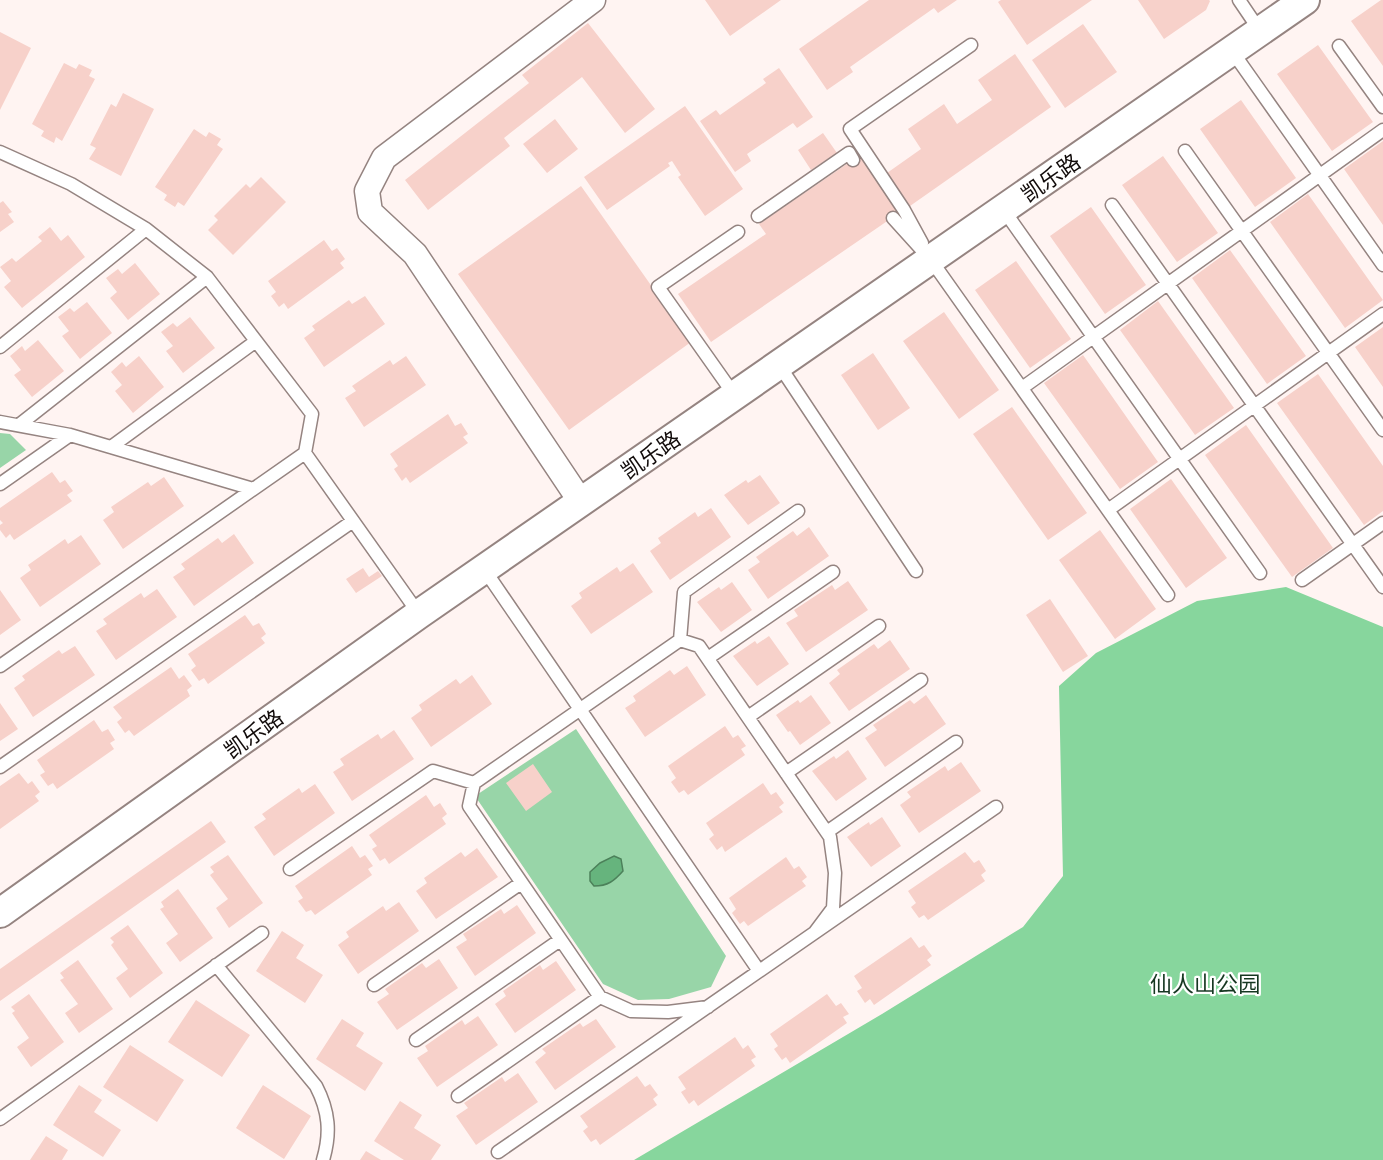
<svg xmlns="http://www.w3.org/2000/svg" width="1383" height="1160" font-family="'Exo 2','Noto Sans SC',sans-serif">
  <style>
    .green { fill: #98d5a8 }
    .forest { fill: #87d69d }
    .water { fill: #66b47d; stroke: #4c815a; stroke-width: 1.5 }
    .building { fill: #f7d1ca }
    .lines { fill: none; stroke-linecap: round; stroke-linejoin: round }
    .service-casing { stroke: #958481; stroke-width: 15 }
    .minor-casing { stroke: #958481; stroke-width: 27 }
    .tertiary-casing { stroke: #958481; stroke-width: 32 }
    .service { stroke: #fff; stroke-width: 12 }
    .minor { stroke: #fff; stroke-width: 24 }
    .tertiary { stroke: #fff; stroke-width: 28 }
    .labels { text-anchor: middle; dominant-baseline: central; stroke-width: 4.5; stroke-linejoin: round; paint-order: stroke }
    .street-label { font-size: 22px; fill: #110b0a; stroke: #fff }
    .park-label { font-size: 22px; fill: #163721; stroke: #fff }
  </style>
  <rect width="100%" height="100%" fill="#fff4f2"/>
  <path class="green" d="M0 433 10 434 26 450 0 468Z
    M576 729 726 956 711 987 669 999 638 1000 603 984 475 796Z"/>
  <path class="forest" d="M1286 587 1383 627V1160H634L882 1014 1023 927 1063 876 1059 686 1096 653 1197 601Z"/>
  <path class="water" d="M614 856 621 859 623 871C614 881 608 886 594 886L590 881V872L600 863Z"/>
  <path class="building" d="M705 0H781L730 36Z
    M869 0H957L938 13 934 8 850 67 853 72 827 90 799 49Z
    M1001 0H1092L1027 45 998 2Z
    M1138 0H1209L1210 1 1206 10 1164 39Z
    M1381 0H1383V66L1351 21Z
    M588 23 655 109 625 133 582 77 504 138 510 146 428 210 405 180 529 83 522 75Z
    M1083 24 1117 72 1065 108 1032 60Z
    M0 32 31 48 0 110Z
    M1318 45 1373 122 1332 151 1277 74Z
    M1015 54 1051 107 910 206 887 173 921 149 908 129 944 104 957 124 992 100 978 80Z
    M64 63 76 69 79 64 92 70 89 76 95 79 62 141 56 137 54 143 41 136 44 131 32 124Z
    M779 68 813 117 797 128 793 123 747 154 751 161 735 172 700 121 716 110 720 115 766 83 763 79Z
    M123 93 154 109 121 176 89 159 96 148 90 145 111 104 116 107Z
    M1241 100 1296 178 1255 207 1200 129Z
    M685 106 743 189 705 216 678 177 681 175 672 161 668 163 670 166 607 210 584 177Z
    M555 119 578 149 547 173 523 144Z
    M194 129 206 137 209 132 221 139 217 145 223 149 184 206 178 202 175 207 164 200 167 195 155 187Z
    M823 133 837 153 811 170 798 150Z
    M1383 141V225L1344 169Z
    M860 155 899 213 711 342 678 294 766 234 759 224Z
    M1163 156 1218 233 1177 262 1122 185Z
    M261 177 286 202 233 255 208 230 218 220 214 216 246 184 250 188Z
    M581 186 691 342 569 430 458 274Z
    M1308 194 1383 300 1345 328 1270 222Z
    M3 201 12 212 8 214 14 222 0 232V203Z
    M1091 207 1146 285 1105 314 1050 236Z
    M50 227 61 241 68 235 85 257 22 308 4 287 11 281 0 267 12 258 16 262 42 241 38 237Z
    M324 240 332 251 337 248 345 259 340 263 344 268 288 309 284 303 279 307 271 296 276 292 268 281Z
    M1230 250 1306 356 1267 384 1192 278Z
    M1016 261 1071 339 1030 368 975 290Z
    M135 263 160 294 128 320 110 298 117 292 106 278 118 269 122 274Z
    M365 296 385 324 324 367 304 338 315 330 312 326 349 300 352 304Z
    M1158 301 1234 408 1195 435 1120 330Z
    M87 302 112 333 80 359 62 336 69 331 58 317 70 308 74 312Z
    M944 312 999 390 959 419 903 341Z
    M190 317 215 348 183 373 166 351 173 346 161 332 173 323 177 327Z
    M1383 327V387L1355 347Z
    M38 340 64 371 32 397 14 375 21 370 10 356 22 346 25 351Z
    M873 353 910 408 878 430 841 375Z
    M1083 355 1158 462 1120 489 1044 383Z
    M139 356 164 387 133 413 115 391 122 385 111 372 122 362 126 367Z
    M406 356 426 385 364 427 345 398 356 391 352 386 390 360 393 365Z
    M1318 374 1383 466V511L1364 525 1277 403Z
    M1012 407 1087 513 1048 540 973 434Z
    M448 414 455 426 461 423 468 434 463 437 468 443 410 483 406 477 402 481 394 469 398 466 390 454Z
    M1246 425 1333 548 1292 577 1205 455Z
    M52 472 60 483 65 480 73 491 67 495 72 501 14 540 10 534 6 538 0 530V525L3 523 0 520V508Z
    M760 475 780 503 748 525 724 495 746 480 748 483Z
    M164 477 184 506 123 549 103 520 114 512 111 507 148 482 151 486Z
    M1171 479 1227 558 1186 588 1130 509Z
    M711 508 731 537 670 580 650 551 661 543 658 538 695 512 698 517Z
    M809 527 829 556 768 599 748 570 760 562 756 557 793 531 797 536Z
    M1100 530 1156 609 1115 639 1059 560Z
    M234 534 254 563 194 606 173 577 185 569 181 564 218 538 222 543Z
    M81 535 101 564 40 607 20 578 31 570 28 565 65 539 68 544Z
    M633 563 653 592 591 634 571 606 582 598 579 593 617 567 620 572Z
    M363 568 369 577 378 571 382 576 356 593 346 579Z
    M848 581 868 610 806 652 786 623 798 616 794 610 832 585 835 590Z
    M732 582 752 610 721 632 697 602 719 587 721 590Z
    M157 589 177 617 116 660 96 631 107 624 103 619 141 593 144 598Z
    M0 590 21 620 0 635Z
    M1050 599 1088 656 1063 672 1026 615Z
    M245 615 253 626 259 623 266 634 261 638 265 643 208 684 204 678 199 681 191 670 196 666 188 654Z
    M769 636 789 664 757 686 733 656 755 641 757 644Z
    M890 640 910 669 849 711 829 683 840 674 837 670 874 644 878 649Z
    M75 646 95 675 33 717 14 688 25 680 22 676 59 650 62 654Z
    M687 666 706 695 645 737 625 708 636 701 633 696 670 670 674 675Z
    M171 667 179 679 184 675 192 686 187 690 190 696 134 736 129 730 125 733 117 722 122 718 113 707Z
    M472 675 492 704 431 747 411 718 422 710 419 705 456 679 460 684Z
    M811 695 831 723 800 745 790 731 788 732 776 715 798 700 800 703Z
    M926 695 946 724 885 767 865 738 877 730 873 725 910 700 914 704Z
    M0 703 18 729 0 741Z
    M94 720 102 732 108 729 115 740 110 743 114 749 57 789 53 783 48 786 40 775 45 772 37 760Z
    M725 726 733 738 738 735 746 746 741 749 745 755 688 795 684 790 679 793 671 782 676 778 668 766Z
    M394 730 414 759 352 801 333 772 344 765 340 759 378 734 381 739Z
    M848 750 867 779 836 801 812 771 834 756 836 759Z
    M961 762 981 791 919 833 900 805 911 797 907 792 945 766 948 771Z
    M533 764 552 792 526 811 506 783Z
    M19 773 28 784 32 781 40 792 35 796 39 801 0 829V786Z
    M763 783 771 795 776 792 784 803 779 807 783 812 725 852 722 846 717 850 709 839 714 835 706 823Z
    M315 784 335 813 274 856 254 827 266 819 262 814 299 788 302 793Z
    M426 795 434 807 440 803 447 814 442 818 446 824 389 864 385 858 380 861 372 849 377 846 369 835Z
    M882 817 901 846 871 867 847 837 869 822 870 825Z
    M211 821 226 842 0 1001V969Z
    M352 846 360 858 365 855 373 866 368 869 372 875 315 915 311 910 306 912 298 901 303 898 295 886Z
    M477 848 498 877 436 919 416 891 427 883 424 878 461 852 465 857Z
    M965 852 974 863 979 860 986 871 981 875 985 881 928 920 924 915 919 918 911 907 916 903 908 891Z
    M228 855 263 903 229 928 216 908 228 899 210 875 214 872 210 867Z
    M786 857 794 869 799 866 807 877 802 881 806 886 748 926 744 921 740 924 732 913 736 909 729 898Z
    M178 889 213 938 180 962 166 943 178 934 160 909 164 907 161 902Z
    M399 902 419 931 358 974 338 945 349 937 346 932 383 906 386 911Z
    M517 905 536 933 475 976 456 947 467 940 463 934 501 909 504 914Z
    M128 925 163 973 130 998 116 978 128 969 111 945 114 942 110 938Z
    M282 931 304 945 296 958 323 975 305 1003 256 971Z
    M911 937 919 948 924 945 932 956 927 960 931 965 874 1005 870 999 865 1003 857 991 862 988 854 976Z
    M439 959 458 988 397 1030 377 1002 389 994 385 989 422 963 426 968Z
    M78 960 113 1009 79 1033 65 1013 78 1004 60 980 64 978 60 973Z
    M556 961 576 990 515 1033 495 1004 506 996 503 991 540 965 543 970Z
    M29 994 64 1042 31 1067 17 1047 29 1038 12 1013 15 1011 11 1007Z
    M827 994 836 1006 841 1003 849 1014 843 1017 847 1023 790 1063 786 1057 782 1060 774 1049 778 1046 770 1034Z
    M196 1000 250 1035 222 1077 168 1042Z
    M478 1016 498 1045 437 1087 417 1058 428 1051 425 1046 462 1020 465 1025Z
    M342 1019 364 1033 356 1046 383 1063 365 1091 316 1059Z
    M596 1019 616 1047 555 1090 535 1062 546 1053 542 1049 580 1023 583 1027Z
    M735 1037 743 1049 748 1045 756 1057 751 1060 755 1066 698 1106 694 1100 689 1104 681 1092 686 1089 678 1077Z
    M130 1045 184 1080 157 1122 103 1087Z
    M518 1073 538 1102 476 1145 456 1116 468 1108 464 1103 502 1077 505 1082Z
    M637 1076 645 1087 650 1084 658 1095 653 1099 657 1105 600 1145 596 1139 591 1142 583 1131 588 1127 580 1116Z
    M79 1085 102 1100 94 1112 121 1130 103 1157 53 1125Z
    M263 1085 311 1116 284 1159 236 1128Z
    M400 1101 422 1115 414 1128 441 1145 431 1160H404L374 1141Z
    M46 1136 68 1150 62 1160H30Z
    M366 1151 381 1160H360Z"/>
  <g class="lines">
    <g class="service-casing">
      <path id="service" d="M1239 0 1260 31
        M1339 46 1383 107
        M1232 51 1383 265
        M1185 151 1383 430
        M0 152 71 184 146 229 207 277 312 414 305 453 419 614
        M1112 205 1383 587
        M1003 209 1260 573
        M758 216 849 153 853 160
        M893 218 931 260 1168 595
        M922 243 904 210 850 129 971 45
        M0 347 146 229
        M779 365 916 571
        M1022 388 1383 130
        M735 396 658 287 738 232
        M0 422 70 435 253 489
        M19 425 207 277
        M111 447 256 341
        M0 484 70 435
        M1108 510 1383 314
        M484 569 759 971
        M1302 580 1383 523
        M680 640 684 592 798 511
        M708 658 833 572
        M0 666 305 453
        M748 717 879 626
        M0 767 353 521
        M786 773 921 680
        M827 832 956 742
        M290 869 433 771 474 783
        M216 965 316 1086C329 1111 331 1133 323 1160
        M374 985 521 883
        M708 1007 668 1012 631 1011 600 997 469 806 474 783 680 640 699 646 830 837 835 873 833 908 815 932
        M416 1040 560 940
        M458 1096 600 997
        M0 1119 262 933
        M498 1152 996 807"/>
    </g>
    <g class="minor-casing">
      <path id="minor" d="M581 502 415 254 370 212 367 191 384 158 593 0"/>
    </g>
    <g class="tertiary-casing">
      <path id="tertiary" d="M0 913 419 614 1305 0"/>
    </g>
    <use href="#service" class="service"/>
    <use href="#minor" class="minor"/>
    <use href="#tertiary" class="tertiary"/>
  </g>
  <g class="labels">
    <g class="street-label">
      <text transform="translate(1050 177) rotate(-35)">凯乐路</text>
      <text transform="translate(650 454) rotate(-35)">凯乐路</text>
      <text transform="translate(253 733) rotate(-36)">凯乐路</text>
    </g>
    <g class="park-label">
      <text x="1205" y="983">仙人山公园</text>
    </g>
  </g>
</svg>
